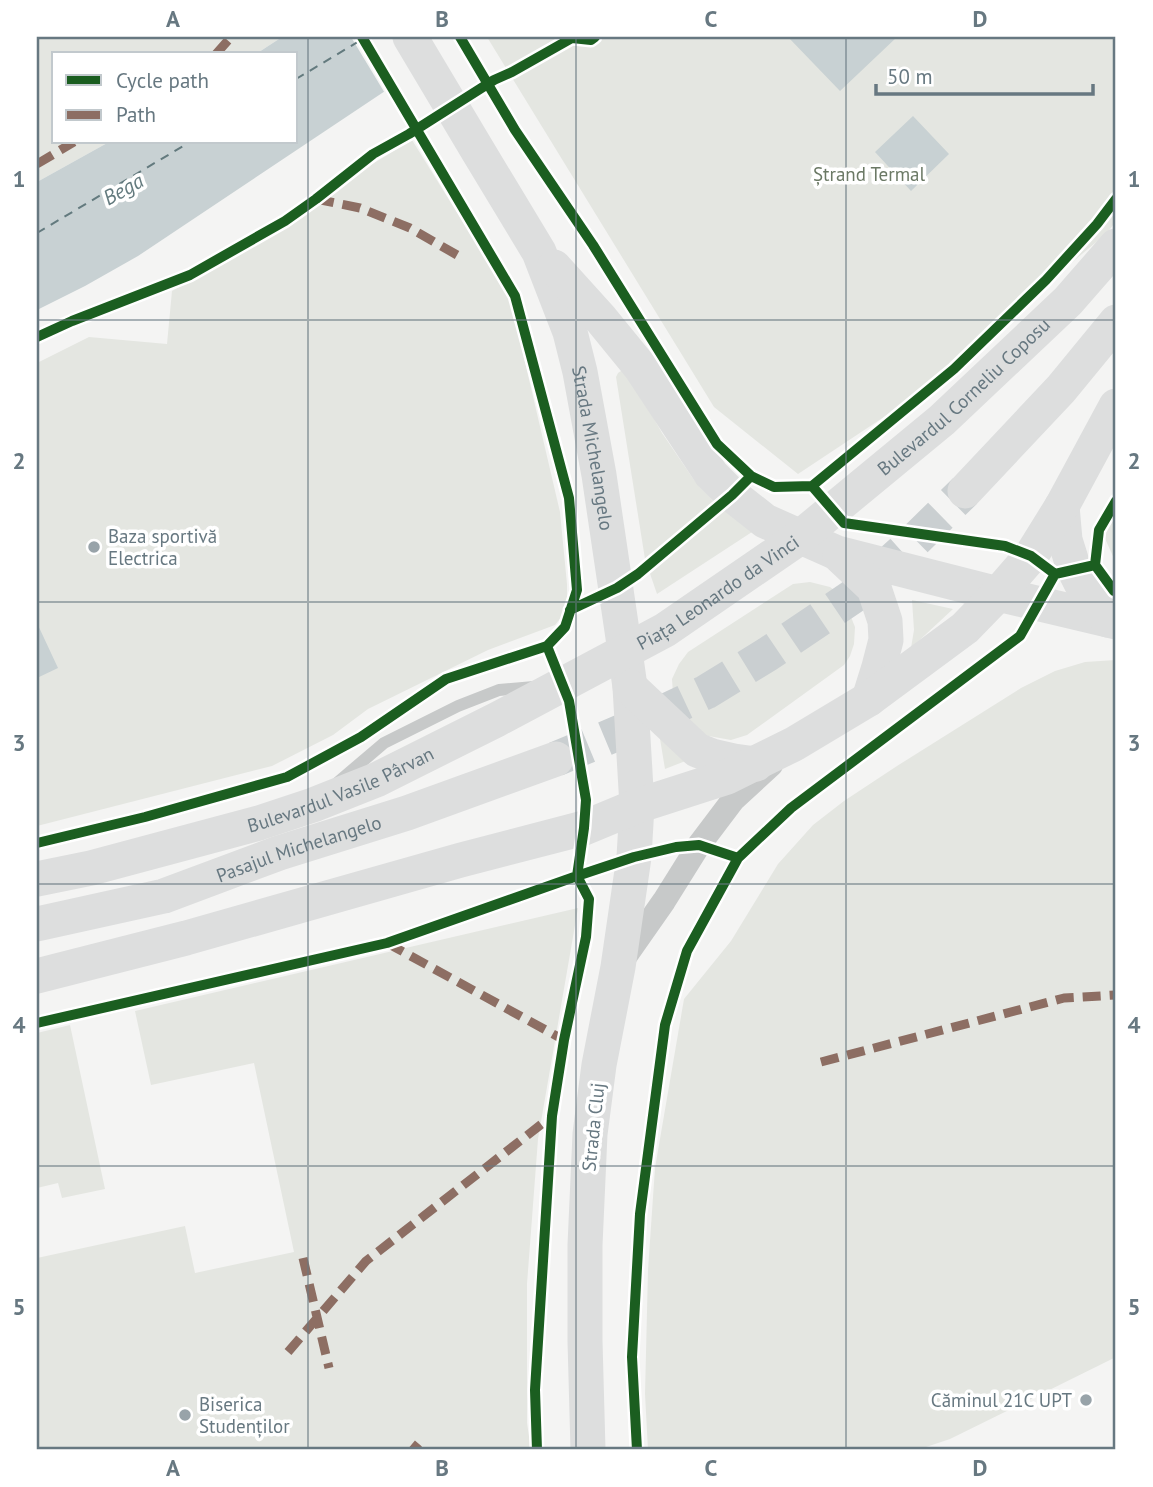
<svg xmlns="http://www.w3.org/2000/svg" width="1153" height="1487" font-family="'PT Sans',sans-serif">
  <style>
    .green { fill: #e4e6e1 }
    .water { fill: #c8d1d3 }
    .pier { fill: #f4f4f3 }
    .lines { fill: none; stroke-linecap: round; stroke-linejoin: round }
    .ferry { stroke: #637a7e; stroke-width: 2; stroke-dasharray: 9 7; stroke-linecap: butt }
    .secondary-tunnel { stroke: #cacfd1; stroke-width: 35; stroke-dasharray: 35 18; stroke-linecap: butt }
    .lane { stroke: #c7c9c9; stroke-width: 12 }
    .street { stroke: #c7c9c9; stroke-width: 24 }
    .secondary { stroke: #dddede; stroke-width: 35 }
    .quiet { stroke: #8d6e63; stroke-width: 9; stroke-dasharray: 18 9; stroke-linecap: butt }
    .cycleway-casing { stroke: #fff; stroke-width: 15 }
    .cycleway { stroke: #1b5e20; stroke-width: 10 }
    .grid { fill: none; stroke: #677881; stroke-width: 2; stroke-opacity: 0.55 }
    .poi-dot { fill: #98a3a9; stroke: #fff; stroke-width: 2.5 }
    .labels { text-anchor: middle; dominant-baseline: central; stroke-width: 7; stroke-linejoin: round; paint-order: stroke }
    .park-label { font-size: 19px; fill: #6b7965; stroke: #fff }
    .street-label { font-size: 19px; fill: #677881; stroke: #fff }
    .poi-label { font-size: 19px; fill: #677881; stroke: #fff; text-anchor: start }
    .water-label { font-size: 21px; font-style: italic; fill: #637a7e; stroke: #fff }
    .neatline { fill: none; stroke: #677881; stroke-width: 2.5 }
    .grid-label { font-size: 23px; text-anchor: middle; font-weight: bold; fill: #677881 }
  </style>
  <rect width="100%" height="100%" fill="#f4f4f3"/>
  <path class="green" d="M37 37H282L256 54H54V142H109L37 182Z
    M487 37H1116V221L1107 233 902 405 798 474 714 407Z
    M412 140 510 298 560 512 567 584V610L555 625 488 650 368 709 333 735 272 766 37 826V363L89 337 167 344 172 291 302 218 364 169Z
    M621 371H624L632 380 662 433 694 480 716 504 752 532 657 594 645 559 616 377 618 373Z
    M1116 491V563L1103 534 1106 511Z
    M810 582 830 587 843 597 855 627 854 644 850 656 844 665 747 735 731 740 703 735 677 710 673 694 672 679 679 664 688 652 793 584Z
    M912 600 953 609 911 648 914 630Z
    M1116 660V1357L950 1439 917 1450H648L645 1394 648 1270 655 1168 684 999 731 941 778 864 813 825 844 801 897 766 1021 688 1055 671 1085 662Z
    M659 733 688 760 665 769Z
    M578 908 538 1139 527 1284V1423L531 1450H37V1258L185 1226 195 1273 294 1252 254 1063 151 1085 135 1011Z
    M70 1025 105 1189 62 1198 58 1183 37 1188V1033Z"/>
  <path class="water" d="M282 37H466L138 256 85 286 37 310V182L109 142H296V54H256Z
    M788 37H897L840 91Z
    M913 116 949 154 911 191 875 152Z
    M37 623 58 668 37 678Z"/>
  <path class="pier" d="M351 37H469L470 38 386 95Z"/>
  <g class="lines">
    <path class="ferry" d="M296 79 366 37
      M37 233 190 142"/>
    <path class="secondary-tunnel" d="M556 759 623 731 706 692 768 654 852 597 912 543 965 491"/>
    <path class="lane" d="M337 783 384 743 458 706 499 690 534 687"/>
    <path class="street" d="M622 961 664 901 699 845 733 800 771 765"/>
    <g class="secondary">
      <path id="s1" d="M410 37 478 151 539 252 570 332 580 372 599 475 625 651 630 687 637 806 634 857 618 967 599 1065 590 1134 585 1245V1341L588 1450"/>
      <path d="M554 267 601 319 641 368 711 474 732 495 765 521 837 553 998 594 1116 622"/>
      <path d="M965 491 1061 389 1116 322"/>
      <path d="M1062 506 1065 540 1074 569 1088 597 1108 620"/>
      <path d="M840 556 874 588 885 621 886 640 879 667 869 699"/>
      <path d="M630 687 697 750 712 756 734 761 756 764"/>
      <path id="s2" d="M37 879 91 868 259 823 313 805 376 780 496 720 665 630 799 538 942 420 1068 301 1116 246"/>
      <path id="s3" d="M37 924 164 896 279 853 407 813 556 759"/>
      <path d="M37 976 186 938 461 860 584 828 637 806 727 777 794 744 869 699 965 628 998 594 1031 556 1062 506 1116 406"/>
    </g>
    <path class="quiet" d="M216 54 231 37
      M37 164 74 142
      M316 199 360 208 410 228 464 259
      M387 943 564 1040
      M821 1062 1064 998 1116 995
      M303 1258 329 1368
      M288 1352 366 1261 552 1116
      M412 1444 419 1450"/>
    <g class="cycleway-casing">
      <path id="cycleway" d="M460 37 515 130 593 245 717 444 751 476 774 487 812 486 954 369 1046 280 1097 224 1116 199
        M37 337 72 321 190 275 285 221 316 199 373 154 409 134 494 80 512 72 572 38 591 40 595 37
        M812 486 844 523 1005 546 1031 556 1055 574
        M1116 501 1099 530 1095 565 1114 591H1116
        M570 610 617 588 638 574 732 495 751 476
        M37 843 145 817 287 777 361 737 446 679 547 646 565 627 577 590 569 498 515 296 362 37
        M37 1023 387 943 577 876 634 857 676 847 699 845 738 858
        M537 1450 535 1390 552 1116 564 1040 586 937 589 899 577 876 584 828 586 800 569 701 547 646
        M637 1450 632 1357 640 1214 665 1025 687 951 738 858 791 808 1020 636 1055 574 1095 565"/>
    </g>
    <use href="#cycleway" class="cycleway"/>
  </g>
  <path class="grid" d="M308 37V1450M576 37V1450M846 37V1450M37 320H1116M37 602H1116M37 884H1116M37 1166H1116"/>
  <g class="poi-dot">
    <circle cx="94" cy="547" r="7"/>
    <circle cx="1086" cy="1400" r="7"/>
    <circle cx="185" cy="1415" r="7"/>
  </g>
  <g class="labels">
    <g class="park-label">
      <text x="869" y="174">Ștrand Termal</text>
    </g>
    <g class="street-label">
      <text stroke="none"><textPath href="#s2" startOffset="1059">Bulevardul Corneliu Coposu</textPath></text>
      <text stroke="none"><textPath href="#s1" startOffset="455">Strada Michelangelo</textPath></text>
      <text stroke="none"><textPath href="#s2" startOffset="744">Piața Leonardo da Vinci</textPath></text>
      <text stroke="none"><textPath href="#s2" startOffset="317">Bulevardul Vasile Pârvan</textPath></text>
      <text stroke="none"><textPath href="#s3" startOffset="273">Pasajul Michelangelo</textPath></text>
      <text transform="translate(593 1127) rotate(-84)">Strada Cluj</text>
    </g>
    <g class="poi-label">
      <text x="108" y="536">Baza sportivă<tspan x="108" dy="22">Electrica</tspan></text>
      <text x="1072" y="1400" text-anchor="end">Căminul 21C UPT</text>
      <text x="199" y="1404">Biserica<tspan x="199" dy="22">Studenților</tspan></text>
    </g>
    <g class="water-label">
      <text transform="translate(123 189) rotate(-29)">Bega</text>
    </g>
  </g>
  <rect width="1153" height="1487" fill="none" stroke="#ffffff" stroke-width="77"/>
  <rect x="52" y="52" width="245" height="91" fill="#ffffff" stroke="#c2c9cd" stroke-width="2"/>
  <rect x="66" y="75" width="35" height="10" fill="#1b5e20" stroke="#c2c9cd" stroke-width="2"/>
  <text x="116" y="88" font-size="21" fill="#677881">Cycle path</text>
  <rect x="66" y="110" width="35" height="10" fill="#8d6e63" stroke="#c2c9cd" stroke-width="2"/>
  <text x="116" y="122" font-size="21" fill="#677881">Path</text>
  <path d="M876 84v10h217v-10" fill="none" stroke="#677881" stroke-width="3.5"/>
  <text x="887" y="84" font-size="21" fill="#677881" stroke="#ffffff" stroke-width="5" paint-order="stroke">50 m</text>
  <rect x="38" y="38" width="1076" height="1410" class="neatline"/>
  <g class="grid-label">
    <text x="173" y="27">A</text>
    <text x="442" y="27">B</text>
    <text x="711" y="27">C</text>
    <text x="980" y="27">D</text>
    <text x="19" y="187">1</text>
    <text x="1134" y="187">1</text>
    <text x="19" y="469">2</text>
    <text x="1134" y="469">2</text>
    <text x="19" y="751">3</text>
    <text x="1134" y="751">3</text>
    <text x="19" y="1033">4</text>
    <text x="1134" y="1033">4</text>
    <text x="19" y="1315">5</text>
    <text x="1134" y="1315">5</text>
    <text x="173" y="1476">A</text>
    <text x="442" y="1476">B</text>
    <text x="711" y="1476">C</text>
    <text x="980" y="1476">D</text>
  </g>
</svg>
